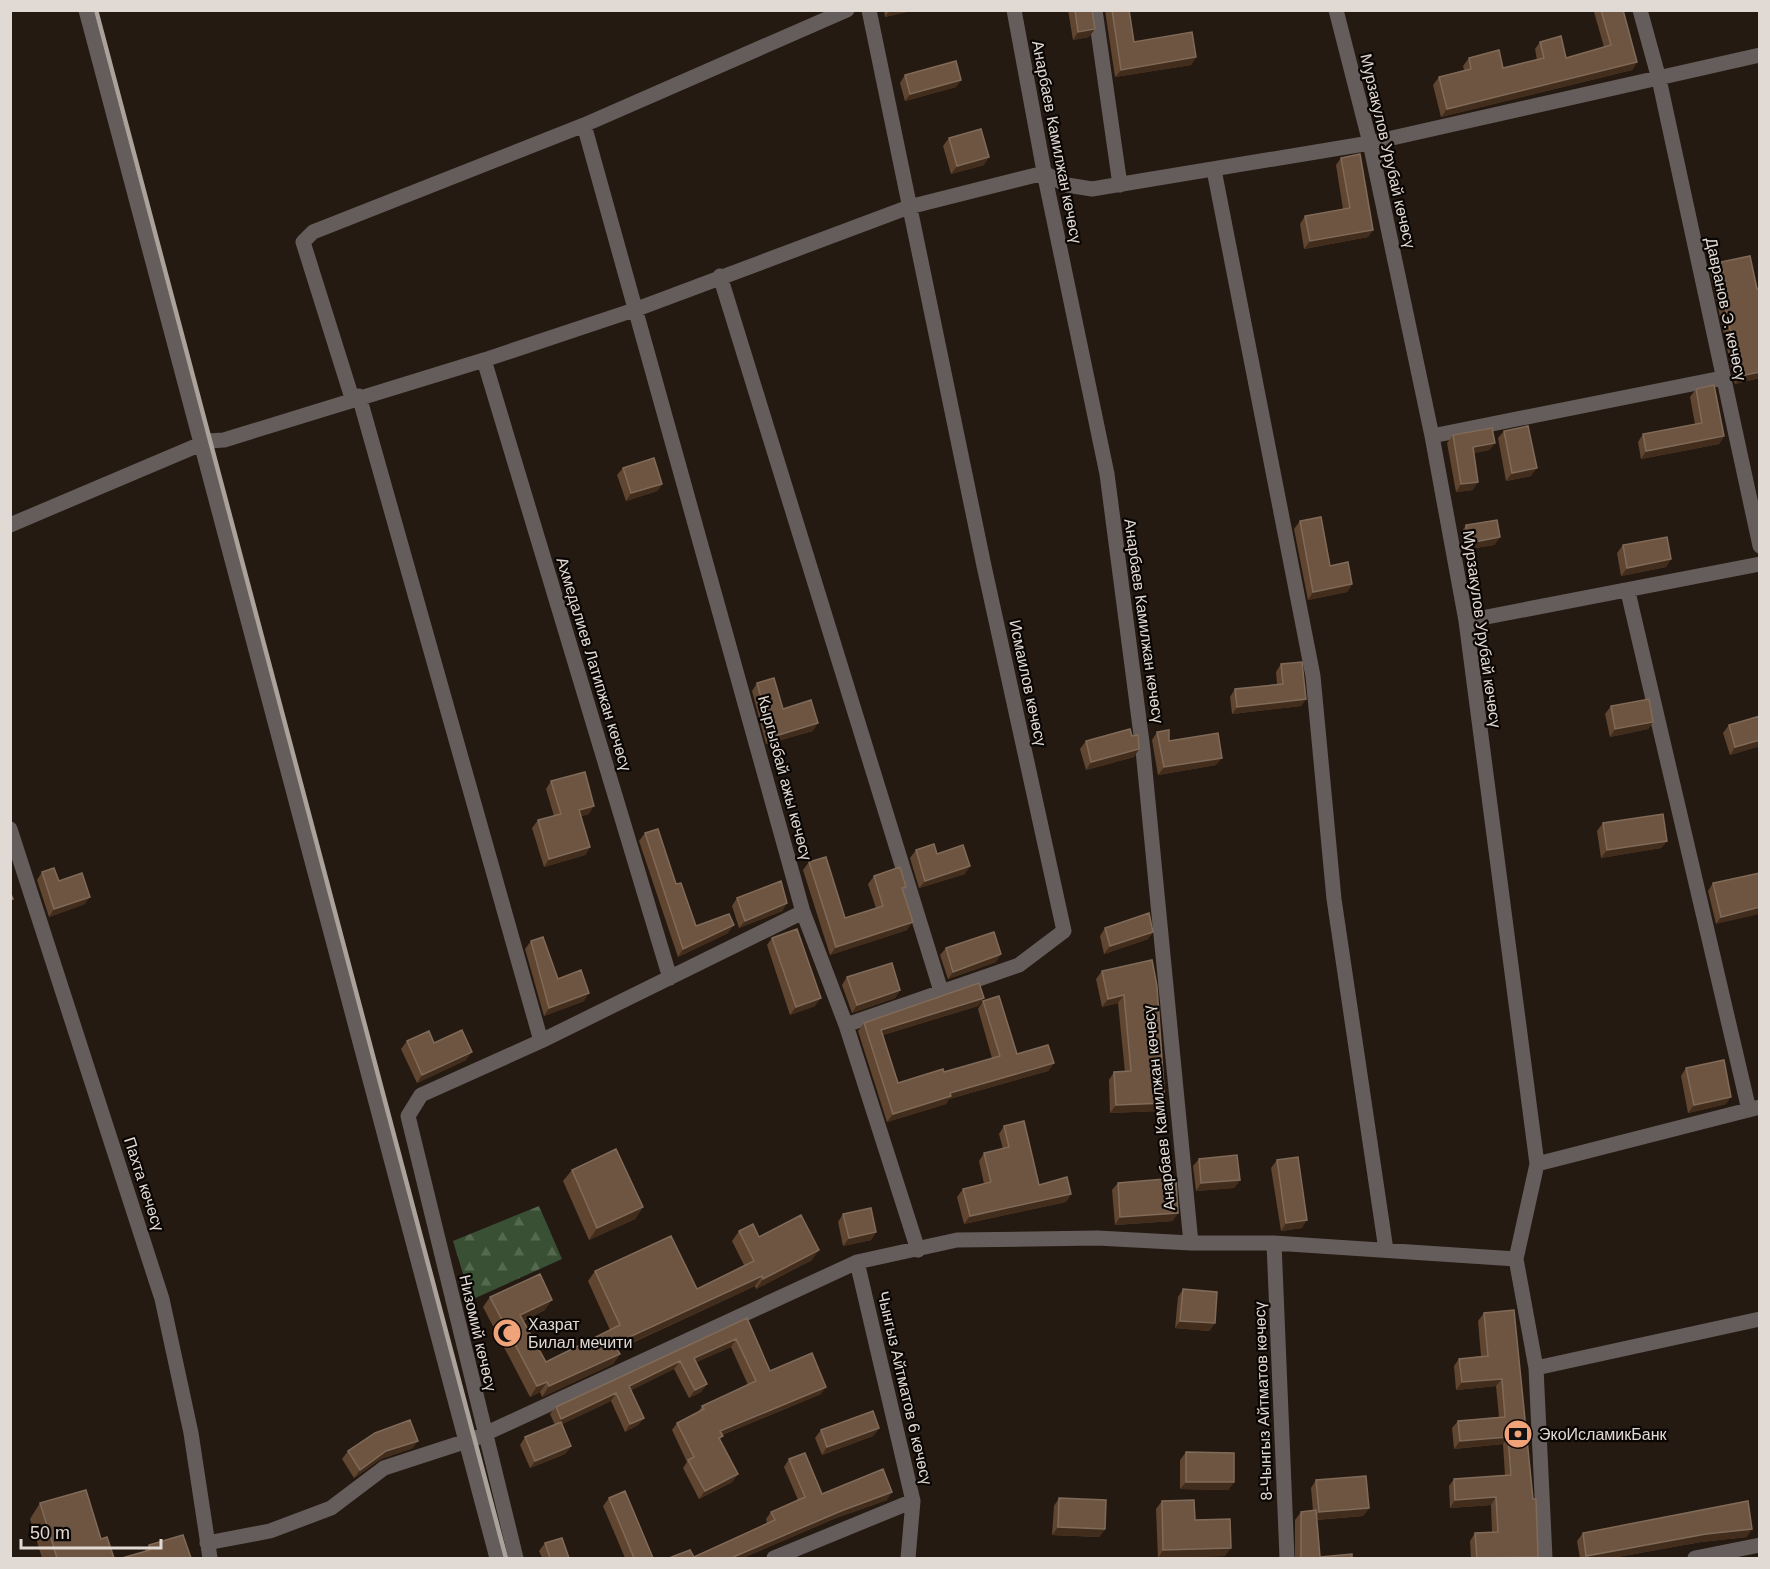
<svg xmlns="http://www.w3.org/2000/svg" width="1770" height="1569" font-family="Helvetica,sans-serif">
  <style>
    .forest { fill: url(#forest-firs) }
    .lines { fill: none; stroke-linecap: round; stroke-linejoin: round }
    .minor { stroke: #655d5b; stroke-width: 15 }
    .rail { stroke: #aba29b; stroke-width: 4.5 }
    .wall { fill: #604530 }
    .shaded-wall { fill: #422d1d }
    .building { fill: #6e5542; stroke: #806a58; stroke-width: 1.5 }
    .labels { text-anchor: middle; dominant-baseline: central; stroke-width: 4.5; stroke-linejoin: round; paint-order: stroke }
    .street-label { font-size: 16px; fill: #e1d9d3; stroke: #0a0604 }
    .poi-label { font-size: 16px; fill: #e1d9d3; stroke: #0a0604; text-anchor: start }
  </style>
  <defs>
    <pattern id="forest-firs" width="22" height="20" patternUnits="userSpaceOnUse" patternTransform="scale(1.5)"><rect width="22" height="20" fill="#395035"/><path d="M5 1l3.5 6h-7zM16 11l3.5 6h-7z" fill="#556951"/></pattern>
  </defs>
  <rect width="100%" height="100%" fill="#251a12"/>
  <path class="forest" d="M539 1206 562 1259 471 1300 453 1241Z"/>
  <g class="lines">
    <path class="minor" d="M86 10 497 1558
      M1014 10 1046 182 1107 474 1143 750 1191 1243
      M1095 10 1120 185
      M1336 10 1370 143 1432 436 1466 621 1537 1164 1516 1259 1536 1368 1545 1558
      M1640 10 1659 79 1760 546
      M584 125 803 912 846 1025 918 1250
      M1214 170 1313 676 1334 899 1386 1250
      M720 276 941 991
      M484 360 670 978
      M359 396 541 1041
      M352 398 303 242 313 232 584 125 847 10
      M1432 436 1722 378
      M10 525 208 441 224 440 484 360 637 309 909 207 1044 173 1067 185 1092 189 1370 143 1760 55
      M1628 592 1749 1110
      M1466 621 1760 564
      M10 829 162 1299 191 1433 210 1558
      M846 1025 1019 965 1064 931 984 566 869 10
      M1537 1164 1760 1107
      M1274 1243 1287 1558
      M857 1262 913 1501 908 1558
      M1536 1368 1760 1319
      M207 1543 270 1531 331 1508 384 1468 476 1438 857 1262 957 1240 1097 1238 1191 1243H1274L1516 1259
      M516 1558 408 1116 421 1095 541 1041 803 912
      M774 1558 913 1501
      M1695 1558 1760 1545"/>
    <path class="rail" d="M96 10 506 1558"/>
  </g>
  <path class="wall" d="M884 10H915L885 17Z
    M1068 10H1092L1089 37 1073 40Z
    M1105 10H1129L1134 42 1196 57 1191 65 1115 77Z
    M1595 10H1623L1637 62 1632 70 1441 117 1433 85 1439 77 1464 70 1463 66 1469 58 1503 68 1537 60 1535 49 1540 42 1566 58 1604 47 1594 12Z
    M905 75 961 80 956 87 905 101 900 83Z
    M949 138 984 165 951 174 943 146Z
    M1341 158 1373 230 1368 237 1304 249 1300 224 1305 216 1343 209 1336 165Z
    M1716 263 1757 289H1760V378L1735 384 1710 271Z
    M1696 389 1724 436 1719 444 1641 459 1638 442 1643 434 1695 424 1690 397Z
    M1504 431 1531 476 1506 481 1498 438Z
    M1453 435 1495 443 1489 450 1474 453 1473 490 1456 492 1447 443Z
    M623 468 662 484 657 491 626 501 617 475Z
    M1300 521 1330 566 1352 584 1347 592 1308 600 1294 529Z
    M1466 525 1500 537 1494 545 1463 550 1461 533Z
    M1623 545 1671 559 1666 567 1621 576 1617 553Z
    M1281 664 1306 699 1301 706 1232 714 1230 697 1235 689 1277 684 1276 672Z
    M757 683 783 709 813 731 766 744 752 691Z
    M1611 706 1653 722 1648 729 1610 737 1605 714Z
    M1760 716V746L1730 755 1723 733 1729 725Z
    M1157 732 1169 741 1216 765 1158 775 1152 740Z
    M1132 736 1139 749 1134 757 1086 770 1080 749 1086 741Z
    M551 781 589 814 581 816 590 847 585 855 544 867 532 828 538 820 554 816 546 789Z
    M1603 823 1667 841 1661 848 1601 858 1597 831Z
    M645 833 676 884 696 926 728 933 678 957 639 841Z
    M916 850 937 854 965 874 919 888 910 858Z
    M809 862 845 918 876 908 868 884 874 876 903 891 907 930 830 955 803 870Z
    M42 872 59 881 85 904 49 917 37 880Z
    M1760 873 1716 924 1708 891 1713 883Z
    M737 898 787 903 782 911 739 928 732 906Z
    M1105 928 1153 932 1148 939 1104 954 1100 936Z
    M772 938 815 1006 790 1015 767 945Z
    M531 941 558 979 584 1001 544 1016 525 949Z
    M946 948 996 962 948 979 940 955Z
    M1152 960 1159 1111 1110 1113 1109 1080 1114 1072H1125L1118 1003 1102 1007 1096 979 1102 971Z
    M847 977 900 990 895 998 852 1013 842 985Z
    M984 998 978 1006 883 1035 898 1083 944 1072 992 1058 978 1009 983 1001 1017 1054 1054 1063 1048 1071 949 1099 946 1104 887 1122 858 1031 864 1023Z
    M407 1041 434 1043 466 1060 417 1083 401 1049Z
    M1686 1068 1726 1104 1688 1113 1681 1076Z
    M1004 1126 1039 1185 1071 1194 1066 1202 964 1224 957 1197 963 1189 984 1184 979 1161 984 1153 1003 1149 999 1134Z
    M1199 1159 1240 1180 1234 1188 1196 1191 1193 1166Z
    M1277 1160 1302 1228 1281 1231 1271 1168Z
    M572 1170 643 1207 635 1219 589 1240 563 1181Z
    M1118 1183 1173 1221 1115 1225 1112 1190Z
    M843 1214 876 1232 871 1240 843 1246 838 1222Z
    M739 1231 759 1237 812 1260 756 1289 755 1286 617 1350 620 1354 613 1364 542 1397 540 1392 530 1397 483 1307 490 1297 545 1310 523 1321 546 1362 610 1330 588 1281 595 1271 697 1289 744 1265 732 1241Z
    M1183 1289 1215 1323 1209 1331 1175 1328 1178 1297Z
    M1514 1310 1537 1558H1471L1470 1541 1475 1533 1492 1532 1491 1505 1450 1508 1449 1486 1454 1479 1505 1475 1503 1444 1454 1449 1452 1428 1458 1421 1499 1417 1496 1386 1456 1390 1454 1366 1459 1359 1481 1356 1478 1321 1484 1313Z
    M747 1318 770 1371 821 1394 722 1435 720 1440 738 1474 732 1482 699 1499 683 1468 687 1462 672 1430 677 1423 698 1412 702 1406 748 1385 731 1347 696 1362 707 1384 701 1392 689 1398 674 1369 631 1390 644 1418 638 1425 625 1432 611 1401 562 1424 571 1446 565 1454 530 1468 520 1445 525 1437 555 1425 550 1414 556 1407Z
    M879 1428 873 1436 822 1455 815 1438 821 1430Z
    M413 1448 381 1459 354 1478 342 1459 348 1451Z
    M1186 1452 1234 1482 1228 1490 1180 1489V1460Z
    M789 1459 822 1494 887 1500 836 1518 743 1558H669L694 1557 767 1523 766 1519 771 1512 798 1500 784 1467Z
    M1316 1480 1369 1508 1363 1516 1316 1520 1320 1557 1352 1558H1295V1520L1301 1512 1313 1511 1311 1488Z
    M609 1498 653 1558H625L603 1506Z
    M1059 1498 1105 1529 1099 1537 1052 1535 1054 1506Z
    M1162 1501 1195 1520 1225 1556 1158 1558 1156 1509Z
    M40 1503 101 1539 114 1558H42L30 1519Z
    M1583 1533 1747 1537 1701 1542 1612 1558H1580L1577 1541Z
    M545 1543 569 1558H542L539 1551Z
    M149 1545 191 1558 144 1552Z"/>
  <path class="shaded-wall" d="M890 10H915L885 17Z
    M1095 29 1089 37 1073 40 1078 32Z
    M1196 57 1191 65 1115 77 1121 70Z
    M1637 62 1632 70 1441 117 1447 109Z
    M961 80 956 87 905 101 910 94Z
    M989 157 984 165 951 174 957 166Z
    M1373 230 1368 237 1304 249 1310 241Z
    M1760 372V378L1735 384 1740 376Z
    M1724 436 1719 444 1641 459 1646 451Z
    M1495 443 1489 450 1467 455 1473 447Z
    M1537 468 1531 476 1506 481 1512 473Z
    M1478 482 1473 490 1456 492 1461 484Z
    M662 484 657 491 626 501 631 493Z
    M1500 537 1494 545 1463 550 1469 543Z
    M1671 559 1666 567 1621 576 1627 568Z
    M1352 584 1347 592 1308 600 1313 592Z
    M1306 699 1301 706 1232 714 1237 707Z
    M1653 722 1648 729 1610 737 1615 729Z
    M818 723 813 731 766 744 772 737Z
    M1760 740V746L1730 755 1735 747Z
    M1139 749 1134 757 1086 770 1091 762Z
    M1222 758 1216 765 1158 775 1164 767Z
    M594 806 589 814 574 818 579 810Z
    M1667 841 1661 848 1601 858 1607 850Z
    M590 847 585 855 544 867 549 859Z
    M970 866 965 874 919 888 925 881Z
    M90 897 85 904 49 917 54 909Z
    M787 903 782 911 739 928 745 921Z
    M1760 907V914L1716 924 1721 917Z
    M913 922 907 930 830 955 836 947Z
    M734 925 728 933 678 957 683 949Z
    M1153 932 1148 939 1104 954 1110 946Z
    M1001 954 996 962 948 979 953 972Z
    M900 990 895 998 852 1013 857 1005Z
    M589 993 584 1001 544 1016 549 1008Z
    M1124 995 1118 1003 1102 1007 1108 999Z
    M821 998 815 1006 790 1015 796 1007Z
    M984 998 978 1006 876 1037 881 1030Z
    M472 1052 466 1060 417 1083 422 1075Z
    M1054 1063 1048 1071 949 1099 946 1104 887 1122 893 1114 950 1093Z
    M1731 1097 1726 1104 1688 1113 1694 1105Z
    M1165 1103 1159 1111 1110 1113 1116 1105Z
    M1240 1180 1234 1188 1196 1191 1201 1183Z
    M1071 1194 1066 1202 964 1224 970 1216Z
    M643 1207 635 1219 589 1240 597 1228Z
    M1178 1213 1173 1221 1115 1225 1120 1217Z
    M1307 1220 1302 1228 1281 1231 1286 1223Z
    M876 1232 871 1240 843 1246 849 1238Z
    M819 1250 812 1260 756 1289 763 1279Z
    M762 1276 755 1286 607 1354 614 1344Z
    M552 1300 545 1310 513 1325 520 1315Z
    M1180 1321 1215 1323 1209 1331 1175 1328Z
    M736 1339 731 1347 688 1366 694 1358Z
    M620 1354 613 1364 542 1397 549 1386Z
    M680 1361 674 1369 624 1394 629 1386Z
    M1502 1379 1496 1386 1456 1390 1462 1382Z
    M547 1382 540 1392 530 1397 537 1386Z
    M707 1384 701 1392 689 1398 695 1390Z
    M826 1387 821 1394 714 1438 720 1431Z
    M616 1393 611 1401 556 1427 561 1419Z
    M644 1418 638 1425 625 1432 630 1424Z
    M879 1428 873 1436 822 1455 827 1447Z
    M1508 1437 1503 1444 1454 1449 1460 1441Z
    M418 1441 413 1448 381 1459 354 1478 360 1470 386 1451Z
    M571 1446 565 1454 530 1468 535 1461Z
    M738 1474 732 1482 699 1499 705 1491Z
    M1186 1482H1234L1228 1490 1180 1489Z
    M892 1492 887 1500 836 1518 743 1558H731L841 1511Z
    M1496 1497 1491 1505 1450 1508 1455 1500Z
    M1369 1508 1363 1516 1314 1520 1319 1512Z
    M1058 1527 1105 1529 1099 1537 1052 1535Z
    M1752 1529 1747 1537 1701 1542 1612 1558H1585L1586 1556 1706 1534Z
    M1231 1548 1225 1556 1158 1558 1163 1550Z
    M1538 1557 1537 1558H1503Z"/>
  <path class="building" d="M1075 10H1092L1095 29 1078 32Z
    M1112 10H1129L1134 42 1192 32 1196 57 1121 70Z
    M1601 10H1623L1637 62 1447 109 1439 77 1471 69 1469 58 1499 50 1503 68 1544 58 1540 42 1561 36 1566 58 1611 45Z
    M956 61 961 80 910 94 905 75Z
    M981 129 989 157 957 166 949 138Z
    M1360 154 1373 230 1310 241 1305 216 1350 208 1341 158Z
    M1750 256 1757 289H1760V372L1740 376 1716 263Z
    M1714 385 1724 436 1646 451 1643 434 1702 423 1696 389Z
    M1528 426 1537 468 1512 473 1504 431Z
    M1492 428 1495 443 1473 447 1478 482 1461 484 1453 435Z
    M654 458 662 484 631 493 623 468Z
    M1321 517 1330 566 1348 562 1352 584 1313 592 1300 521Z
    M1497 520 1500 537 1469 543 1466 525Z
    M1667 537 1671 559 1627 568 1623 545Z
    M1302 662 1306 699 1237 707 1235 689 1283 684 1281 664Z
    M774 678 783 709 811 700 818 723 772 737 757 683Z
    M1649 699 1653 722 1615 729 1611 706Z
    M1760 716V740L1735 747 1729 725Z
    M1130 729 1132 736 1138 735 1139 749 1091 762 1086 741Z
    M1169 730V741L1218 733 1222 758 1164 767 1157 732Z
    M585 772 594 806 579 810 590 847 549 859 538 820 561 814 551 781Z
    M1663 814 1667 841 1607 850 1603 823Z
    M658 829 676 884 681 883 696 926 729 914 734 925 683 949 645 833Z
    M934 844 937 854 963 845 970 866 925 881 916 850Z
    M826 857 845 918 883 906 874 876 900 867 906 887 902 888 913 922 836 947 809 862Z
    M54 868 59 881 82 873 90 897 54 909 42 872Z
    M1760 873V907L1721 917 1713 883Z
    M781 881 787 903 745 921 737 898Z
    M10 892 13 899 10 900Z
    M1149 913 1153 932 1110 946 1105 928Z
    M797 929 821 998 796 1007 772 938Z
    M994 932 1001 954 953 972 946 948Z
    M543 937 558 979 581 970 589 993 549 1008 531 941Z
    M1152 960 1157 986 1165 1103 1116 1105 1114 1072 1131 1071 1124 995 1108 999 1102 971Z
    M892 963 900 990 857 1005 847 977Z
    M979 983 984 998 881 1030 898 1083 943 1069 944 1072 1000 1056 983 1001 999 996 1017 1054 1048 1045 1054 1063 950 1093 951 1096 893 1114 864 1023Z
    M462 1030 472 1052 422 1075 407 1041 429 1031 434 1043Z
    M1724 1060 1731 1097 1694 1105 1686 1068Z
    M1024 1121 1039 1185 1067 1177 1071 1194 970 1216 963 1189 991 1182 984 1153 1009 1147 1004 1126Z
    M616 1149 643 1207 597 1228 572 1170Z
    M1237 1155 1240 1180 1201 1183 1199 1159Z
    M1298 1157 1307 1220 1286 1223 1277 1160Z
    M1176 1178 1178 1213 1120 1217 1118 1183Z
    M871 1208 876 1232 849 1238 843 1214Z
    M801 1215 819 1250 763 1279 762 1276 614 1344 620 1354 549 1386 547 1382 537 1386 490 1297 540 1274 552 1300 520 1315 546 1362 620 1325 595 1271 671 1236 697 1289 754 1261 739 1231 753 1224 759 1237Z
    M1183 1289 1217 1292 1215 1323 1180 1321Z
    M1514 1310 1533 1499H1536L1538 1557 1477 1558 1475 1533 1498 1532 1496 1497 1455 1500 1454 1479 1511 1475 1508 1437 1460 1441 1458 1421 1505 1417 1502 1379 1462 1382 1459 1359 1488 1356 1484 1313Z
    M747 1318 770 1371 812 1353 826 1387 720 1431 723 1436 719 1438 738 1474 705 1491 688 1460 694 1457 677 1423 704 1409 702 1406 756 1381 736 1339 694 1358 707 1384 695 1390 680 1361 629 1386 644 1418 630 1424 616 1393 561 1419 556 1407Z
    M873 1411 879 1428 827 1447 821 1430Z
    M410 1420 418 1441 386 1451 360 1470 348 1451 375 1433Z
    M561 1422 571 1446 535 1461 525 1437Z
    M1186 1452 1234 1453V1482H1186Z
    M805 1453 822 1494 883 1469 892 1492 841 1511 731 1558H669L690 1550 694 1557 775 1520 771 1512 805 1497 789 1459Z
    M1366 1476 1369 1508 1319 1512 1316 1480Z
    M86 1490 101 1539 107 1537 114 1558H57L40 1503Z
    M625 1491 653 1558H634L609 1498Z
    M1059 1498 1106 1500 1105 1529 1058 1527Z
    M1194 1500 1195 1520 1230 1519 1231 1548 1163 1550 1162 1501Z
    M1748 1501 1752 1529 1706 1534 1586 1556 1583 1533Z
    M1316 1510 1320 1557 1352 1554V1558H1301V1512Z
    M183 1535 191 1558H122L150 1550 149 1545Z
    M562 1538 569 1558H550L545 1543Z"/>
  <defs>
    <g id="mosque-disc" transform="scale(1.5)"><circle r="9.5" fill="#f0a279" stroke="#0a0604"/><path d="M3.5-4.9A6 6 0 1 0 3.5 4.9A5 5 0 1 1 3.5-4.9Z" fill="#111"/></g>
    <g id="bank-disc" transform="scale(1.5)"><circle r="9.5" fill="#f0a279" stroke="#0a0604"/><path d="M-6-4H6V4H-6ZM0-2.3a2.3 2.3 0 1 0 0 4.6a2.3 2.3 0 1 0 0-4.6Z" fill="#111"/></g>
  </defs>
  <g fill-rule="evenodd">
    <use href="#mosque-disc" x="507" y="1333"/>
    <use href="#bank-disc" x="1518" y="1434"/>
  </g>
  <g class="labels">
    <g class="street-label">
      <text transform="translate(1057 142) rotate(79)">Анарбаев Камилжан көчөсү</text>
      <text transform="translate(1388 151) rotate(77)">Мурзакулов Урубай көчөсү</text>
      <text transform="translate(1726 309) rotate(78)">Давранов Э. көчөсү</text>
      <text transform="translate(1144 621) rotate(82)">Анарбаев Камилжан көчөсү</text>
      <text transform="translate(1482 629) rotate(82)">Мурзакулов Урубай көчөсү</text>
      <text transform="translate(594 664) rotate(73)">Ахмедалиев Латипжан көчөсү</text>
      <text transform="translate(1028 683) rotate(78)">Исмаилов көчөсү</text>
      <text transform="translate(785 778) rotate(75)">Кыргызбай ажы көчөсү</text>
      <text transform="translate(1159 1108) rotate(-96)">Анарбаев Камилжан көчөсү</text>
      <text transform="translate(144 1184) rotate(72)">Пахта көчөсү</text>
      <text transform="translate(478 1333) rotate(77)">Низомий көчөсү</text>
      <text transform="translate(905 1388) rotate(77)">Чынгыз Айтматов 6 көчөсү</text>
      <text transform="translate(1263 1401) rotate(-92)">8-Чынгыз Айтматов көчөсү</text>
    </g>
    <g class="poi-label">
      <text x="528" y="1324">Хазрат<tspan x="528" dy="18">Билал мечити</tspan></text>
      <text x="1539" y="1434">ЭкоИсламикБанк</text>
    </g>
  </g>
  <rect width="1770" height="1569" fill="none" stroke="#e1d9d3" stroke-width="24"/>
  <path d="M21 1539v9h140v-9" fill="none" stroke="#e1d9d3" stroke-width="3"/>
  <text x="30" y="1539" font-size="18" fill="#e1d9d3" stroke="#0a0604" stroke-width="4.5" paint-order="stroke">50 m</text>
</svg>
